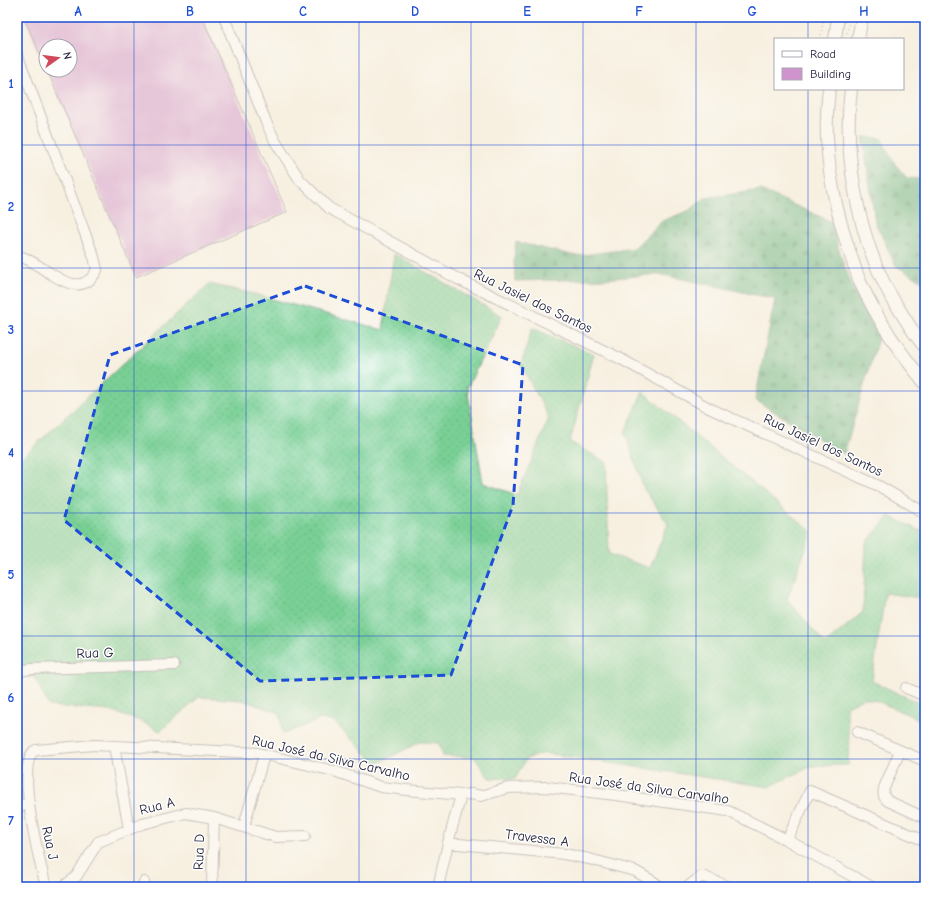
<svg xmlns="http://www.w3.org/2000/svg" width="942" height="904" font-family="'Comic Neue',sans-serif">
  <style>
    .grass { fill: url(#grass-dots); stroke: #4e7968 }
    .forest { fill: url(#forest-firs); stroke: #426a5c }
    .building { fill: #d093ce }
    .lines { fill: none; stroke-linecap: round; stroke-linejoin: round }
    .minor-casing { stroke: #8c898e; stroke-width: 12 }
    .major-casing { stroke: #8c898e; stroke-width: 14 }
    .path { stroke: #8c898e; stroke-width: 1.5; stroke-dasharray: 1 3; stroke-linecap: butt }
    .minor { stroke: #fff; stroke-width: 10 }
    .major { stroke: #fff; stroke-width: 12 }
    .marked { fill: none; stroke: #1d4ed8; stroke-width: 3; stroke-dasharray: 8 5; stroke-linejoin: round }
    .grid { fill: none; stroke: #1d4ed8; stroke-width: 1; stroke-opacity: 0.55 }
    .labels { text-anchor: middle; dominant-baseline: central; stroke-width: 3; stroke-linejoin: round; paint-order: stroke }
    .street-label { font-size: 14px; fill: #22223b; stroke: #fff }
    .neatline { fill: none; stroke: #1d4ed8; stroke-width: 1.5 }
    .grid-label { font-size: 13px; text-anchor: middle; font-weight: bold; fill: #1d4ed8 }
  </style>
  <defs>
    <pattern id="grass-dots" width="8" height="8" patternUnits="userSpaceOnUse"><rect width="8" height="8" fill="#79d095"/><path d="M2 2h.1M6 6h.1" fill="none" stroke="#68b281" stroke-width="1.8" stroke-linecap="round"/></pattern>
    <pattern id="forest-firs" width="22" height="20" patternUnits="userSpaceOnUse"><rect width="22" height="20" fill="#62b27e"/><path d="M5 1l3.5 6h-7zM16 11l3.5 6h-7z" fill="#509068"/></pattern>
  </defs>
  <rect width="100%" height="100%" fill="#fff"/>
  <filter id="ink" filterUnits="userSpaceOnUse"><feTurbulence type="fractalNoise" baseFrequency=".025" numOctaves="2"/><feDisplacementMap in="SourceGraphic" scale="8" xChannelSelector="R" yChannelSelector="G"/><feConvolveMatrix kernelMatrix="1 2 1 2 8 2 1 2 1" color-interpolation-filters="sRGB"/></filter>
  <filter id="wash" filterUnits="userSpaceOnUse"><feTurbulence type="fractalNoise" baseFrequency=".012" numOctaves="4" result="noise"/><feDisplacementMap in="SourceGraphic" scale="16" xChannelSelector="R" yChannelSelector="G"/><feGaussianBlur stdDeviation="0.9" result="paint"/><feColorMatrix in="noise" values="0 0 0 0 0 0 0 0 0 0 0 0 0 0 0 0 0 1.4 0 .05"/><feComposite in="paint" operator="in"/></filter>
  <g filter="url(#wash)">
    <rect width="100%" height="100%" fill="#f7f0e1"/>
    <path class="grass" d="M394 254 502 316 467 388 483 483 517 495 549 418 521 365 532 328 594 354 570 442 606 462 609 554 650 568 668 524 644 489 625 432 643 392 812 532 787 599 825 644 863 612 866 543 889 516 925 533V589L920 598 885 593 872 681 925 706V722L877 701 864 698 846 706 849 739 848 765 812 766 769 787 544 753 526 759 515 779 489 778 474 757 443 756 439 743 420 742 376 764 334 722 321 719 283 734 280 713 242 700 199 697 160 731 143 722 110 711 49 706 34 677 17 675V462L209 284 254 294 383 330Z"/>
    <path class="forest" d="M863 137 881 138 895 164 907 178 925 179V283L896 266 875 222Z
      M761 190 832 222C840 263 857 300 879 335L844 454 755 400 775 299 659 274 605 279 515 281 514 259 516 242 576 256 634 248 662 221 690 210 705 198Z"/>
    <g id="blocks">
      <path class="building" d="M24 17H202L287 212 136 277 47 70H70V46H46V68Z"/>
    </g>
  </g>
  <g filter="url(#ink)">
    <use href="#blocks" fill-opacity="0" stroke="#8c898e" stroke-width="1"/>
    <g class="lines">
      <g class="minor-casing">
        <path id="minor" d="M224 17 266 122 275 141 300 180 329 208 458 279 621 359 709 408 879 486 925 513
          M17 54 94 257 97 270C81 301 53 274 34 263 29 260 23 257 17 255
          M17 671 32 669 174 665
          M906 688 925 696
          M857 732 925 761
          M114 746 129 829
          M900 751 884 788C883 794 883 797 888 801L925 818
          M17 806 29 804
          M244 826 264 755
          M787 840 810 791 925 841
          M448 843 461 795
          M144 882 145 887
          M46 887C41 867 13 759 36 750L94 745 258 753 334 771 381 787 407 790 461 795 471 794 481 796 508 788 547 787 616 795 728 811 787 840 872 887
          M63 887 76 877 98 842 142 824 186 813 214 818 276 837 305 836
          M212 887 214 818
          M438 887 448 843 564 854 589 859 635 871 654 882 661 887
          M687 887 702 876 730 887"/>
      </g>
      <g class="major-casing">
        <path id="major" d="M835 39 838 17
          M858 39 862 17
          M829 89C822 144 833 204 851 256 854 265 857 275 861 284 878 320 900 353 925 383
          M851 89C843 149 857 228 884 283 888 292 894 301 899 309 907 322 915 336 925 347"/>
      </g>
      <path class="path" d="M847 33 850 17
        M820 39 824 17
        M919 357 925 363"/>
      <use href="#minor" class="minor"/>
      <use href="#major" class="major"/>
    </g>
  </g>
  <path d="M0 0H942V904H0ZM305 286 523 365 513 505 451 675 260 681 64 520 110 355Z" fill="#f7f0e1" fill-opacity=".55" fill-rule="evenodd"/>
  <path class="marked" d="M305 286 523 365 513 505 451 675 260 681 64 520 110 355Z"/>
  <path class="grid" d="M134 17V887M246 17V887M359 17V887M471 17V887M583 17V887M696 17V887M808 17V39M808 89V887M17 145H925M17 268H925M17 391H925M17 513H925M17 636H925M17 759H925"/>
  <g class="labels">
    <g class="street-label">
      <text transform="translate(533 301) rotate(26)">Rua Jasiel dos Santos</text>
      <text transform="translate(823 445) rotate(25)">Rua Jasiel dos Santos</text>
      <text transform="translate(95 653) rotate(-2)">Rua G</text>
      <text transform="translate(331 758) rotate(13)">Rua José da Silva Carvalho</text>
      <text transform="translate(649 788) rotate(8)">Rua José da Silva Carvalho</text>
      <text transform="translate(157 806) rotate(-14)">Rua A</text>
      <text transform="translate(537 838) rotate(7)">Travessa A</text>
      <text transform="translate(50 843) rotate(78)">Rua J</text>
      <text transform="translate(199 852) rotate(-88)">Rua D</text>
    </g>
  </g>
  <rect width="942" height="904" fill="none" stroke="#fff" stroke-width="44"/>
  <rect x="774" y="38" width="130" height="52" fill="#ffffff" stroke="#a7a7b1"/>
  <rect x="782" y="51" width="20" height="6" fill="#ffffff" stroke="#a7a7b1"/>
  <text x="810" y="58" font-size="12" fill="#22223b">Road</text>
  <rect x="782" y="68" width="20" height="12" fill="#d093ce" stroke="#a7a7b1"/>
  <text x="810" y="78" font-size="12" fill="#22223b">Building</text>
  <g transform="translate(58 58) rotate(76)"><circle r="19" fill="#ffffff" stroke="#a7a7b1"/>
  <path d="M0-3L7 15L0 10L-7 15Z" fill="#d1495b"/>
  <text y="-6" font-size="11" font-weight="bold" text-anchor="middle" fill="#22223b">N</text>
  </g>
  <rect x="22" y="22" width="898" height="860" class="neatline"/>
  <g class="grid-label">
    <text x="78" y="16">A</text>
    <text x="190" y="16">B</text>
    <text x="303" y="16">C</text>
    <text x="415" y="16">D</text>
    <text x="527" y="16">E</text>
    <text x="639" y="16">F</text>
    <text x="752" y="16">G</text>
    <text x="864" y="16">H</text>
    <text x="11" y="88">1</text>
    <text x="11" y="211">2</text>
    <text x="11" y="334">3</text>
    <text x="11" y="457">4</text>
    <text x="11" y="579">5</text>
    <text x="11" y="702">6</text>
    <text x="11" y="825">7</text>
  </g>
</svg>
